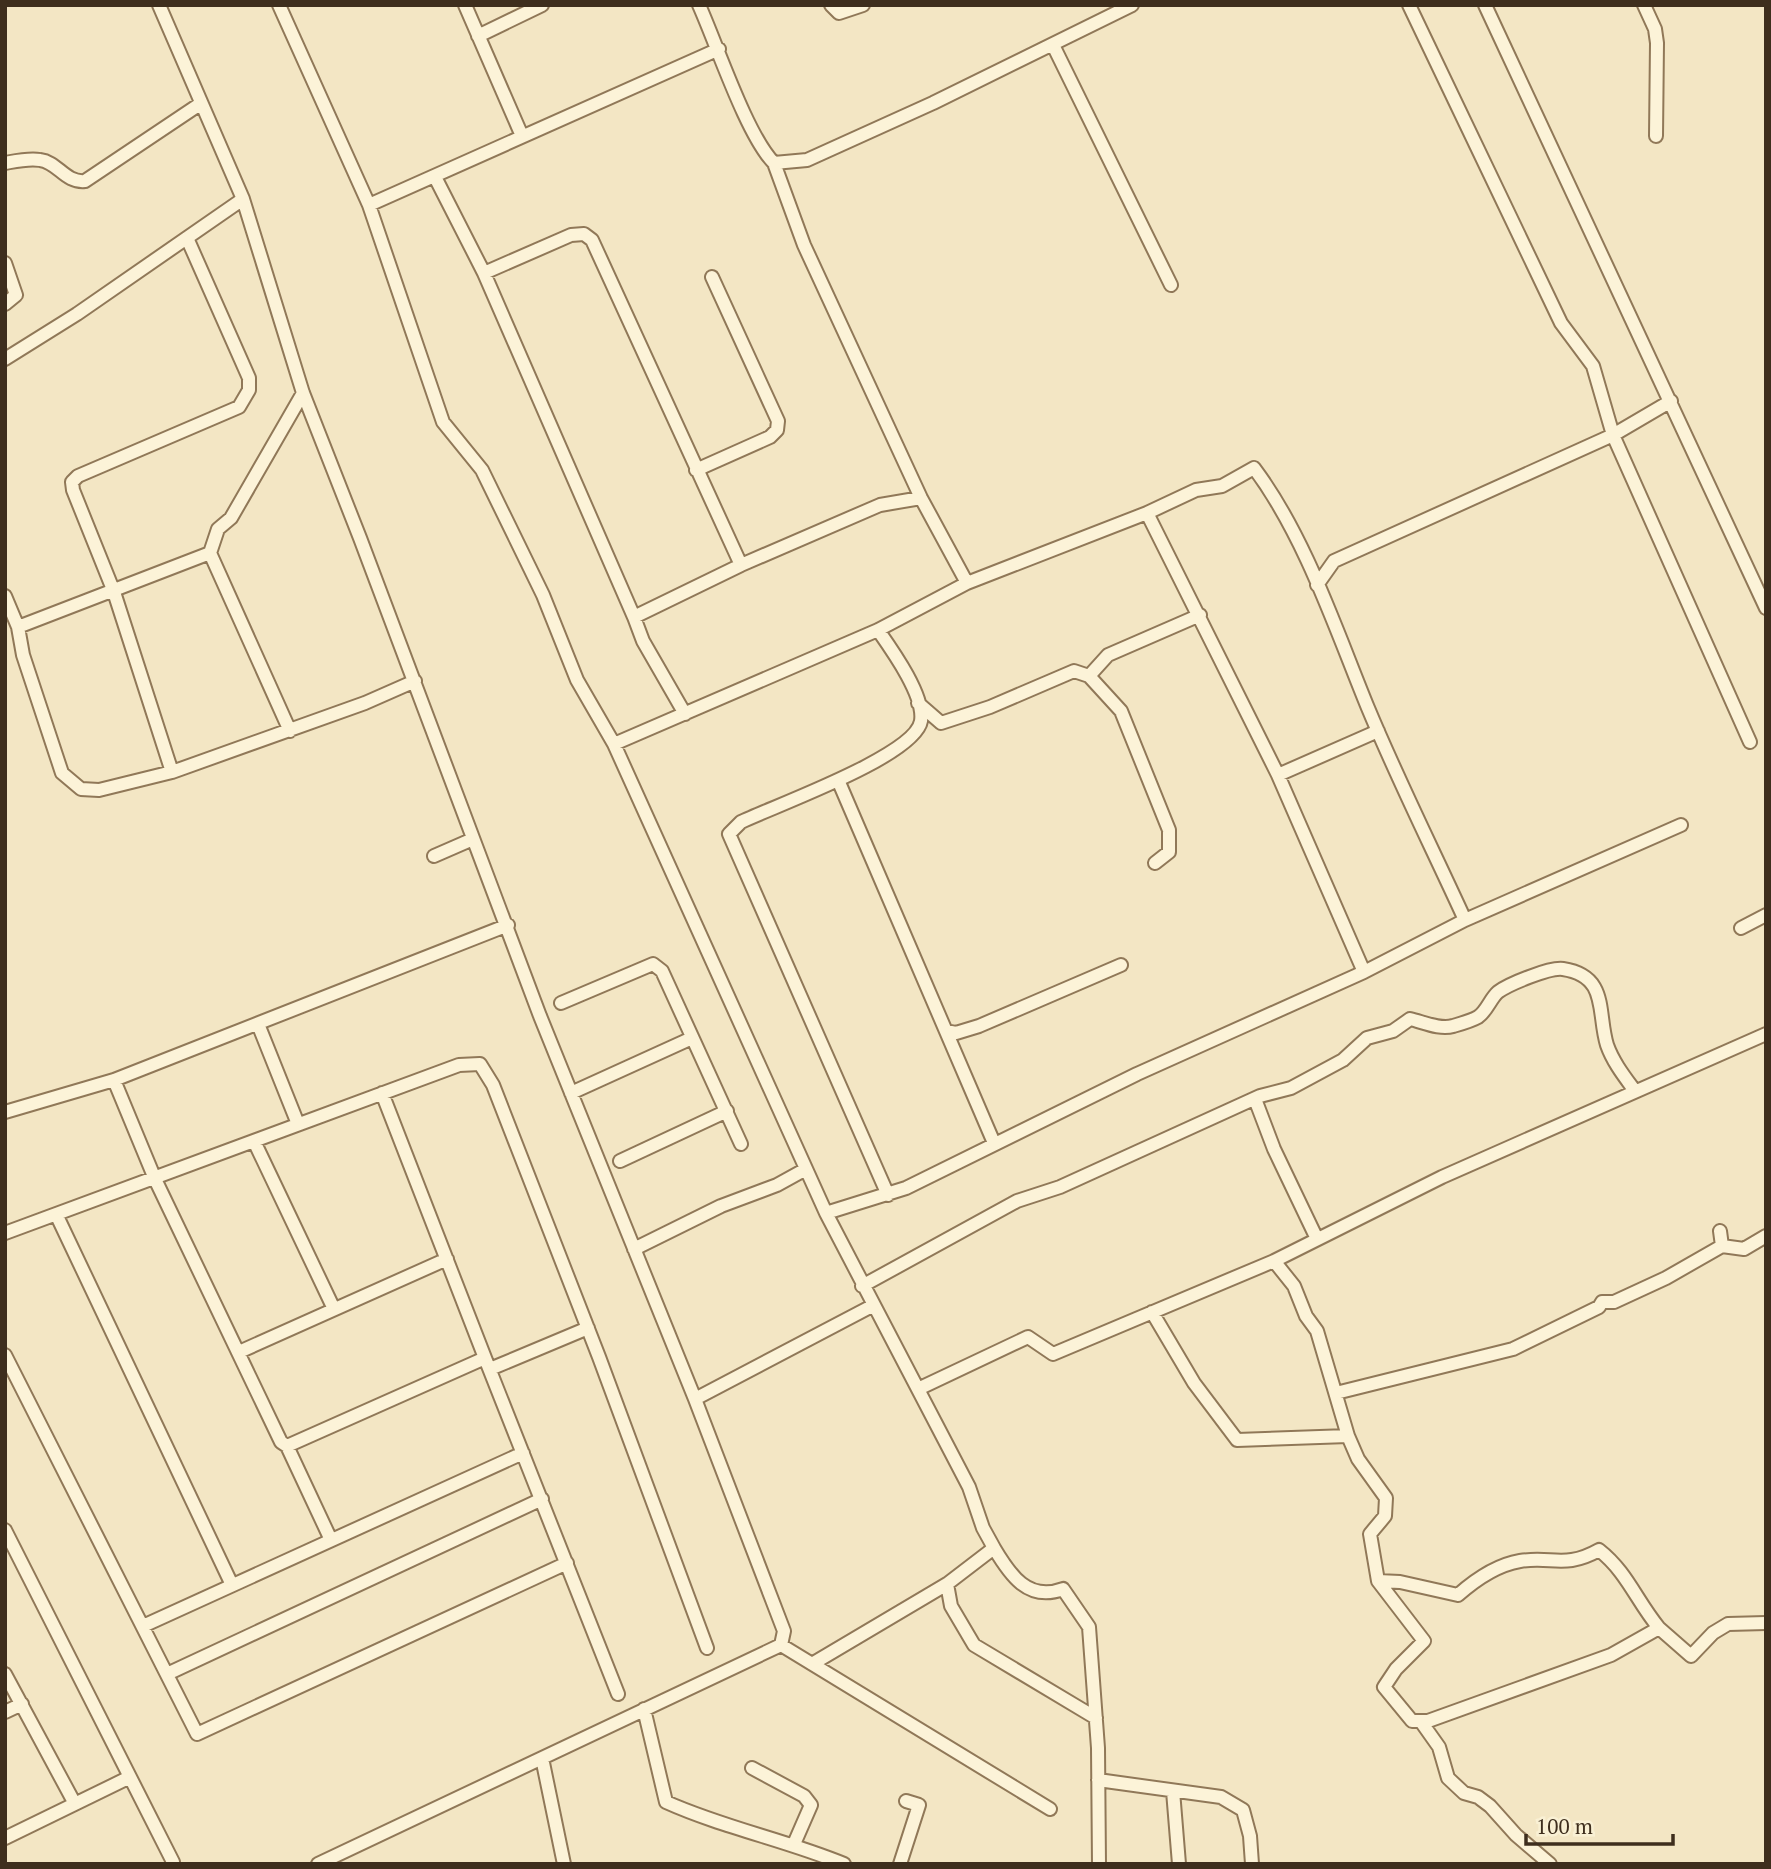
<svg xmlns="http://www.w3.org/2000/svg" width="1771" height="1869" font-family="'PT Serif',serif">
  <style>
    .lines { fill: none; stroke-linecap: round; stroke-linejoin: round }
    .minor-casing { stroke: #907858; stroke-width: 16 }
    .minor { stroke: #fcf3d8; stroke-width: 12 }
  </style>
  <rect width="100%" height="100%" fill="#f3e6c4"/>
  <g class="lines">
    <g class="minor-casing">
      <path id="minor" d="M159 5 243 199 303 393 360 538 540 1016 695 1399 784 1631 781 1645 318 1864
        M279 5 369 205 443 422 482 470 543 595 577 680 614 744 826 1213 969 1487 983 1528 994 1548 947 1584 812 1664
        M465 5 522 136
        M699 5C717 45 747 136 774 163L804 245 921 498 967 583
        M831 5 839 13 863 5
        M1409 5 1561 323 1593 366 1613 435 1750 742
        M1485 5 1766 608
        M1644 5 1655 29 1657 43 1656 136
        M478 36 542 5
        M1053 45 1171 285
        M5 163C16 161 29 158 40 160 58 162 65 183 85 181L200 104
        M774 163 807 160 933 103 1132 5
        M435 177 484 273 634 617
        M369 205 719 49
        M5 263 16 295 5 304
        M484 273 571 235 584 234 592 240 741 565
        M5 359 77 314 243 199
        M696 470 770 437 777 430 778 421 712 277
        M1147 513 1278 775 1364 972
        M1317 585 1334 561 1613 435 1671 401
        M5 596 18 627 23 655 62 773 81 789 99 790 172 772 365 703 415 681
        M18 627 210 553
        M878 630C892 650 925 696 921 721 915 756 774 806 741 822L729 834 888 1195
        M1089 676 1108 655 1200 615
        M918 703 941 723 990 707 1074 671 1089 676 1121 711 1169 830V852L1155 863
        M685 714 643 641 634 617 741 565 880 505 921 498
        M290 731 210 553 218 529 231 518 303 393
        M614 744 878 630 967 583 1147 513 1196 490 1222 486 1254 468C1305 536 1336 630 1368 708 1398 780 1433 850 1465 920L1681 825
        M172 772 114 592 73 490 72 482 78 476 239 407 249 390V378L187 238
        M1278 775 1378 731
        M838 780 994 1143
        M434 856 473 839
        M1741 928 1766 915
        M561 1003 653 964 662 971 741 1144
        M258 1024 298 1124
        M946 1031 956 1033 979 1026 1121 965
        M114 1080 155 1179 281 1442 287 1446 485 1358 382 1093
        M571 1093 692 1038
        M1255 1099 1274 1149 1317 1239
        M5 1112 114 1080 508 925
        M254 1141 333 1307
        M620 1161 727 1111
        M826 1213 906 1188 1137 1074 1364 972 1465 920
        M57 1216 232 1585
        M1720 1231 1722 1246
        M5 1233 459 1065 480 1064 493 1085 599 1357 707 1648
        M634 1249 721 1206 777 1185 806 1169
        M1274 1261 1294 1286 1306 1316 1317 1331 1348 1436 1358 1459 1386 1498 1385 1516 1370 1534 1378 1581 1424 1641 1396 1669 1384 1687 1412 1721H1428L1611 1655 1659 1628 1691 1656 1713 1633 1728 1624 1766 1623
        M862 1286 1017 1201 1060 1187 1260 1096 1291 1088 1343 1060 1367 1038 1393 1031 1410 1019C1423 1022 1440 1030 1453 1026 1460 1024 1471 1021 1478 1017 1487 1011 1490 999 1498 992 1509 984 1550 967 1563 969 1609 976 1597 1013 1607 1045 1613 1062 1624 1076 1635 1091
        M1152 1312 1194 1383 1237 1440 1348 1436
        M239 1352 447 1259
        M5 1355 197 1734 567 1563
        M485 1358 618 1694
        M490 1369 588 1328
        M918 1389 1028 1337 1053 1354 1274 1261 1442 1177 1766 1034
        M1336 1393 1513 1349 1599 1307 1602 1302H1614L1666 1278 1722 1246 1744 1249 1766 1236
        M695 1399 872 1306
        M287 1446 331 1540
        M5 1530 173 1862
        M994 1548C1010 1575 1028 1602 1063 1589L1089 1627 1098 1748 1099 1864
        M1378 1581 1400 1582 1458 1595C1475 1580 1496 1565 1520 1561 1553 1556 1565 1569 1599 1550 1627 1572 1636 1600 1659 1628
        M947 1584 951 1606 974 1645 1096 1718
        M143 1626 523 1453
        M781 1645 1050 1809
        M5 1674 75 1804
        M167 1674 542 1499
        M644 1709 666 1802C724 1828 786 1840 844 1864
        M5 1712 22 1704
        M1422 1723 1439 1747 1448 1778 1464 1793 1478 1797 1490 1806 1516 1835 1550 1864
        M542 1758 564 1864
        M752 1768 804 1796 811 1805 794 1844
        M1098 1780 1221 1797 1243 1810 1250 1836 1252 1864
        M1173 1791 1179 1864
        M5 1838 130 1777
        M900 1864 919 1805 906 1801"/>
    </g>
    <use href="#minor" class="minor"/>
  </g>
  <rect width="1771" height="1869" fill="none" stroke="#3e2e1d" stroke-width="14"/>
  <path d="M1526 1834v10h147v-10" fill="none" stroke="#3e2e1d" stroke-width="3.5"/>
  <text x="1536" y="1834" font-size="21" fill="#3e2e1d" stroke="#f9f0d4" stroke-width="5" paint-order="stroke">100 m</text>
</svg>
